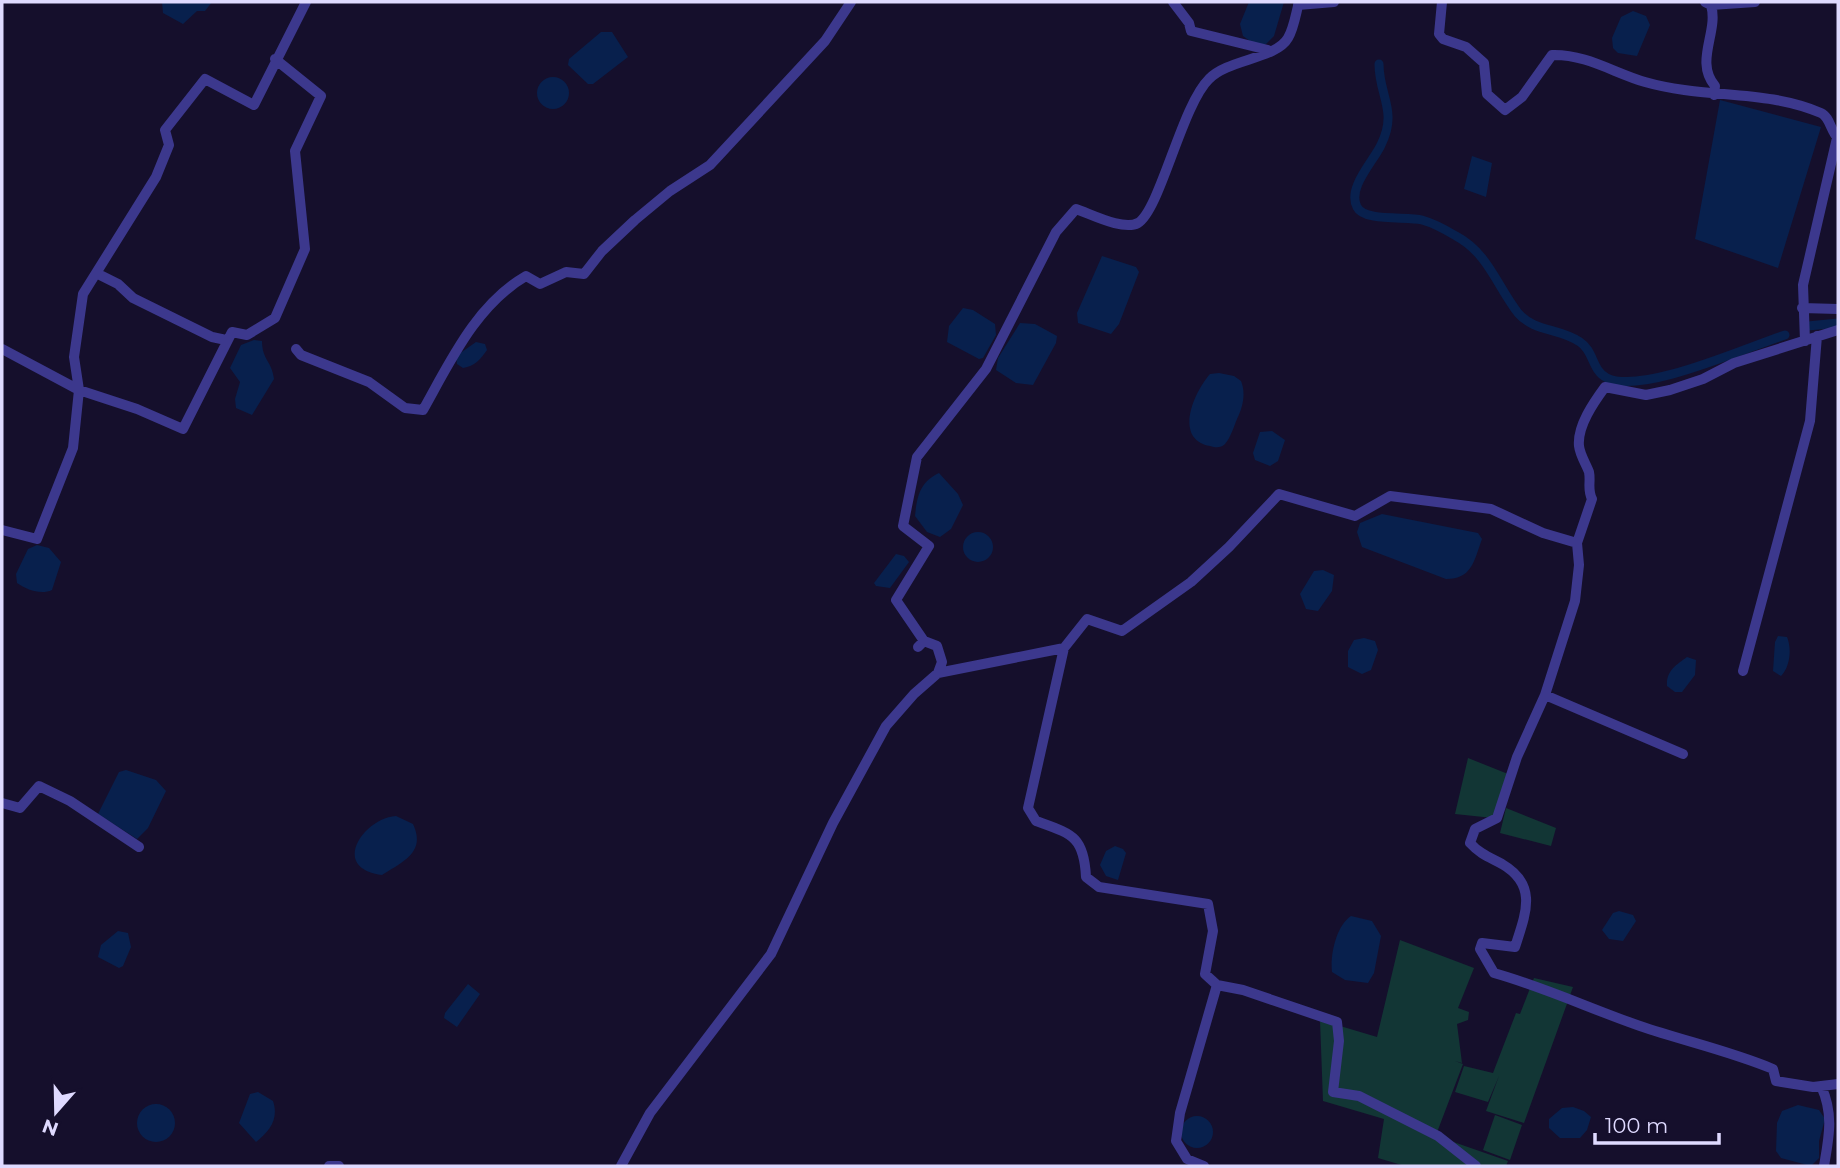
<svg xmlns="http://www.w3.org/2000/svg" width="1840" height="1168" font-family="Montserrat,sans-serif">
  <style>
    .green { fill: #123635 }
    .water { fill: #08204d }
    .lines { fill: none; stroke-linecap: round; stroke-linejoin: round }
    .canal { stroke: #08204d; stroke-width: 9 }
    .minor { stroke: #3c388d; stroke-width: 10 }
  </style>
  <rect width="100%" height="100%" fill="#150f2c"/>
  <path class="green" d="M1468 758 1508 774 1493 818 1455 814Z
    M1506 808 1556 828 1551 846 1500 833Z
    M1400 940 1474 968 1458 1008 1469 1012 1468 1020 1457 1024 1462 1063 1455 1061 1463 1064 1436 1135 1422 1131 1508 1161 1506 1166H1405L1378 1158 1384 1119 1323 1101 1320 1020 1377 1037Z
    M1534 978 1573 987 1524 1123 1486 1111 1499 1076 1488 1102 1455 1092 1464 1066 1493 1073 1516 1013 1520 1014Z
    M1495 1115 1522 1125 1510 1160 1483 1150Z"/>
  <path class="water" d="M162 2H212L205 11H197L183 24 163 13Z
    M1249 2H1284L1274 36 1266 44H1254L1243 36 1240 24Z
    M1633 11 1646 16 1650 25 1637 56 1618 53 1613 48 1612 38 1621 17Z
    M601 32H612L628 57 593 84H588L568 65 569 59Z
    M537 93a16 16 0 1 1 32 0a16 16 0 1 1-32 0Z
    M1720 100 1821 127 1778 268 1695 239Z
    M1472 156 1492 163 1486 197 1464 189Z
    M1102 256 1136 267 1139 272 1119 324 1111 334 1078 323 1077 313Z
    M963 308 973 310 995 324 996 335 983 358 979 359 947 342 949 326Z
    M1020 323 1035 324 1057 336 1056 343 1033 385 1016 383 996 370 998 358Z
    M254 340 262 341C262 360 272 361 274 379L252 415 236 408 235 399 240 382 230 368 241 345Z
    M476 342 485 344 487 350C480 360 475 366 463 368L457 364 456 356Z
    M1219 373 1234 376 1241 381C1246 393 1243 407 1237 419 1234 426 1231 437 1225 444 1221 448 1216 448 1210 446 1173 439 1194 392 1210 374Z
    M1272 431 1285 440 1278 461 1270 466 1255 460 1253 453 1260 432Z
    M939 473 958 494 963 505 951 529 940 537 927 532 915 516C917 496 920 482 939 473Z
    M1382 514 1478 533 1482 539C1474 561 1472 579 1446 579L1362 547 1357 532 1360 523Z
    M963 547a15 15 0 1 1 30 0a15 15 0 1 1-30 0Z
    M37 545 49 548 61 562 52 590C41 595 27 590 17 583L16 574 28 549Z
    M896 554 904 556 909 562 890 588 876 586 874 583Z
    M1323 570 1334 575 1332 591 1318 611 1306 609 1300 594 1314 571Z
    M1778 636 1787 637C1792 649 1790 667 1781 676L1773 671 1775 642Z
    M1364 638 1375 641 1378 650 1371 670 1362 674 1348 667V651L1354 640Z
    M1687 657 1696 660 1695 675 1682 692H1675L1667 686C1666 671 1676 665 1687 657Z
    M126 770 156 780 166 791 148 828 137 839 98 814 119 772Z
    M396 816 413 824C426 852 404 861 382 875 329 868 364 818 396 816Z
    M1115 846 1123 849 1126 853 1118 880 1106 876 1100 865 1106 851Z
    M1619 911 1633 915 1636 921 1623 941 1609 939 1602 930 1613 913Z
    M1351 916 1372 921 1381 936 1374 973 1368 983 1345 980 1332 972C1330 955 1336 926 1351 916Z
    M118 931 128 933 131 947 123 966 119 968 98 957 101 945Z
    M468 984 480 994 457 1027 444 1018 445 1013Z
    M258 1092 273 1101C279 1119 270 1131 256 1142L239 1123 250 1094Z
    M137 1123a19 19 0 1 1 38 0a19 19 0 1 1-38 0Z
    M1798 1105 1819 1110 1825 1119 1819 1141V1158L1811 1166 1781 1158 1776 1151 1777 1123 1782 1111Z
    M1573 1107 1584 1111 1591 1117 1587 1130 1580 1138H1560L1549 1128V1119L1562 1108Z
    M1181 1132a16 16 0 1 1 32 0a16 16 0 1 1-32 0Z"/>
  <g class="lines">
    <path class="canal" d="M1379 64C1379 96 1398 111 1381 145 1373 162 1347 188 1357 207 1364 222 1407 216 1422 220 1433 223 1446 230 1456 236 1488 253 1497 286 1518 313 1534 332 1560 328 1580 342 1594 351 1592 371 1607 378 1642 395 1747 347 1785 335
      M1808 326 1838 323"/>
    <path class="minor" d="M1173 2 1189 23 1191 31 1268 50
      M1442 2 1439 34 1443 39 1466 47 1484 63 1487 94 1505 110 1522 97 1552 55C1586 54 1614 73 1645 82 1704 99 1766 89 1821 113 1830 117 1831 132 1838 138
      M1705 2 1711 5C1719 32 1694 61 1715 86L1714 95
      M1298 5 1334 2
      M1711 5 1755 2
      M96 273 118 284 133 298 212 337 226 340
      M1802 308 1838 309
      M1838 330 1734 363 1703 379 1670 390 1646 395 1605 387C1594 402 1577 426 1579 446 1580 455 1586 464 1589 472 1591 482 1587 489 1592 499L1577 543 1579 565 1575 601 1545 695 1517 757 1497 818 1475 829 1470 843C1480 854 1489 857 1502 864 1538 885 1526 913 1515 947L1482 943 1480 949 1494 973C1544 987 1591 1009 1640 1026 1684 1041 1730 1051 1773 1069L1776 1081 1813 1087 1838 1084
      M1805 341 1803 285 1837 138
      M2 349 79 390 137 409 183 429 232 332 247 335 275 318 305 249 295 151 321 96 275 59
      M296 349 301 355 369 382 405 408 423 410C450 362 476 305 526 276L540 284 566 272 584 274 602 251 635 220 670 191 710 165 825 41 851 2
      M2 530 37 539 73 448 79 390 74 357 83 294 156 177 169 145 165 130 205 79 254 105 306 2
      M924 641 896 600 929 546 903 526 917 457 986 369 1056 232 1076 209C1091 214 1123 231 1138 223 1160 210 1182 105 1209 79 1228 59 1276 59 1288 38 1294 28 1296 13 1299 2
      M918 647 924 641 937 646 942 662 938 673
      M1064 648 1028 808 1036 821C1072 834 1084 836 1086 877L1099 887 1208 904 1213 931 1205 974 1217 985
      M1743 671 1810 421 1817 336
      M1545 695 1683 754
      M2 803 20 808 39 786 70 801 139 847
      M1821 1086C1834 1114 1829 1137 1824 1166
      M329 1166H339
      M621 1166 650 1113 771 954 833 823 886 726 914 694 938 673 1064 648 1087 619 1122 631 1191 582 1229 547 1279 494 1355 516 1390 496 1491 509 1543 533 1577 543
      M1204 1166 1187 1159 1176 1141 1180 1113 1217 985 1243 990 1337 1022 1339 1041 1333 1092 1359 1096 1438 1136 1476 1166"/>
  </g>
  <rect width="1840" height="1168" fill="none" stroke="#dfdaff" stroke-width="7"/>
  <g transform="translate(56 1112) rotate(200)" stroke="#150f2c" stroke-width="5" paint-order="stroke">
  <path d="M0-5L12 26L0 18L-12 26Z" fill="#dfdaff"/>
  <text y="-10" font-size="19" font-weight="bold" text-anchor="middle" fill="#dfdaff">N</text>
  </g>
  <path d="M1595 1133v10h124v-10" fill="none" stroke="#dfdaff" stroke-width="3.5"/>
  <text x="1605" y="1133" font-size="21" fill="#dfdaff" stroke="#150f2c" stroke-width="5" paint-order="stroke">100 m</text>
</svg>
